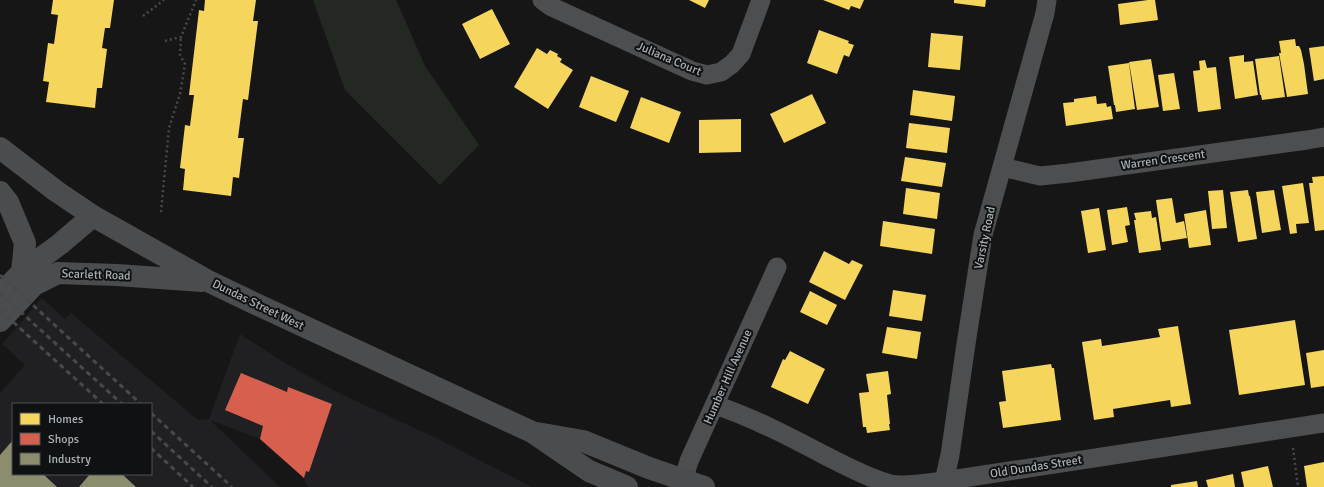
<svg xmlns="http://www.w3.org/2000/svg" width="1324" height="487" font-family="Signika,sans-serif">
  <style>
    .built { fill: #202022; fill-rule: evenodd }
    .green { fill: #232822 }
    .homes { fill: #f6d55c }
    .shops { fill: #d6604d }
    .industry { fill: #8c8c6e }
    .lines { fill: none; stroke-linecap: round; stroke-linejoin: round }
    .path { stroke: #47494b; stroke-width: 2.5; stroke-dasharray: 2 3; stroke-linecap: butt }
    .minor { stroke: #4c4e4f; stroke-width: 19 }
    .secondary { stroke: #4a4c4d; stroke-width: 22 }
    .rail { stroke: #49494b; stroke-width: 3; stroke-dasharray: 5 4; stroke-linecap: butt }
    .labels { text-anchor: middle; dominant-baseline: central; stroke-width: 4; stroke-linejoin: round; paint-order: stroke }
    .street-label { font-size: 12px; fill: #a8b0b5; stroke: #101112 }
  </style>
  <rect width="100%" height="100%" fill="#161616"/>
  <path class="built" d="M42 298 65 319 71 313 198 420 209 419 240 334 283 362 339 393 438 439 532 487H309L306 484 304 478 260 439 210 420 280 487H0V393L25 365 2 344ZM13 404H151V474H13Z"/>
  <path class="green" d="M313 0H396L425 66 479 145 440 185 345 90Z"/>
  <path class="homes" d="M53 0H114L110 28H105L102 48 107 49 102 88H97L95 108 46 102 49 82 43 81 48 43 54 44 58 15 51 14Z
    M205 0H256L253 21H258L248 100 243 99 238 138H244L239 178 233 177 231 196 183 190 185 169 180 168 185 125 190 126 194 95H189L199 10 204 11Z
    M689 0H709L705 8Z
    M823 0H864L860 9 851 6 849 10Z
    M954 0H986L985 7 954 3Z
    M1148 0H1155L1158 20 1120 25 1118 4Z
    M492 9 510 44 480 59 462 24Z
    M819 30 849 41 848 43 854 45 849 57 844 55 837 74 807 63Z
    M931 33 963 36 960 70 928 67Z
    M1295 39 1296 46H1299L1301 50 1304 64 1308 94 1287 97 1279 53H1281L1279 41Z
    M1324 46V79L1314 81 1309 48Z
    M537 48 547 54 550 50 558 54 557 56 562 59 560 62 573 70 548 109 514 87Z
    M1244 55V62L1253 61 1258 95 1235 99 1229 57Z
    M1279 56 1285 97 1262 100 1261 95H1260L1255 59Z
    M1151 59 1159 107 1137 110 1129 62Z
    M1205 60 1207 68 1216 67 1221 109 1198 112 1193 71 1200 70 1199 61Z
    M1129 63 1135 109 1116 112 1115 105H1114L1108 66Z
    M1174 73 1180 109 1163 111 1158 75Z
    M591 76 629 91 616 122 579 107Z
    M913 90 955 96 952 121 910 115Z
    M812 94 826 123 784 143 770 114Z
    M1096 96 1097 104 1106 103 1107 107 1111 106 1113 119 1066 126 1063 103 1074 102V99Z
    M641 97 681 112 669 143 630 128Z
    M741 119V152L699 153V120Z
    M909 123 950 128 947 153 906 148Z
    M905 157 946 163 942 187 901 181Z
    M1324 176V230L1315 231 1309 183H1313L1312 177Z
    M1303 183 1309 223 1296 224 1297 233 1290 234 1282 186Z
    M906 188 940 193 937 219 903 214Z
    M1223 190 1227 228 1212 229 1208 191Z
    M1248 190 1249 196H1250L1257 239 1238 242 1230 192Z
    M1274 190 1281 230 1262 233 1256 192Z
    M1172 198 1176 223 1184 221 1187 238 1162 242 1156 200Z
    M1127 207 1130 225 1125 226 1128 242 1112 245 1107 210Z
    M1099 208 1106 250 1088 253 1081 211Z
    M1206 210 1211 245 1189 248 1184 214Z
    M1151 211 1152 218 1156 217 1161 250 1139 253 1134 220H1136L1134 213Z
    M883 221 935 229 932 254 880 246Z
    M824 251 849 264 852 260 863 265 845 300 809 282Z
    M893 290 926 295 922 321 889 316Z
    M810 291 837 305 827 325 800 312Z
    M1295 320 1305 385 1239 395 1229 330Z
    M1178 326 1191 404 1171 407 1170 400 1113 409 1114 417 1094 420 1082 342 1101 339 1102 346 1160 337 1158 329Z
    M887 327 921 332 917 359 882 353Z
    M1324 350V386L1311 388 1306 353Z
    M790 351 825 369 808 404 771 387 783 359 785 360Z
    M1051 364 1052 368H1054L1061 420 1003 428 999 402 1006 401 1002 371Z
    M888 371 891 394 887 395 890 424H889L890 430 867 433 866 427H863L859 393 869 392 866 374Z
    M1324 462V487H1307L1304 466Z
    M1268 466 1273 487H1244L1241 472Z
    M1233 474 1235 487H1208L1206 480Z
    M1197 481 1198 487H1171V485Z"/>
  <path class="shops" d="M241 373 287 392 288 387 332 404 309 472 306 471 304 478 260 439 263 426 225 410Z"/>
  <path class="industry" d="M13 440V474H43L57 487H0V455Z
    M90 474H122L136 487H79Z"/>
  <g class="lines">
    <path class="path" d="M143 16 164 0
      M165 41 181 37 196 0
      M161 212 169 128 180 94 185 64 180 55 181 37
      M1293 448 1298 487"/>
    <path class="minor" d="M542 0 550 6 692 71 707 75 721 72 732 64 741 54 761 0
      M1002 167 1040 176 1069 173 1307 140 1324 137
      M715 405C754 418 792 438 828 457 848 467 868 478 890 484 907 487 926 483 944 481L1324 423
      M944 481 950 455 966 344 983 235 1045 13 1047 0
      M681 487 689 461 777 267"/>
    <path class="secondary" d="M0 148 56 191 93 216 210 282 258 305 532 432 589 471 627 487
      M0 192 8 202 25 243 22 272
      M0 295 22 272 60 244 93 216
      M0 321 34 285 58 273 117 275 202 281
      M537 433 583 441 649 468 704 487"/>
    <path class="rail" d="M0 275 141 404
      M0 293 122 404
      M0 310 103 404
      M151 413 232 487
      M151 431 212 487
      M151 448 193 487"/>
  </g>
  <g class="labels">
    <g class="street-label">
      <text transform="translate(669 59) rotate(23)">Juliana Court</text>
      <text transform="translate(1163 160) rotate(-8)">Warren Crescent</text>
      <text transform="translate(985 238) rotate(-78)">Varsity Road</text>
      <text transform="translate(96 275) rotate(2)">Scarlett Road</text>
      <text transform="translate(258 305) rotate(26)">Dundas Street West</text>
      <text transform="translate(728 377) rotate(-66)">Humber Hill Avenue</text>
      <text transform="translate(1036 467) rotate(-9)">Old Dundas Street</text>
    </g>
  </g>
  <rect x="12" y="403" width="140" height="72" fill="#101112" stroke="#4d5153"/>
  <rect x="20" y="413" width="20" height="12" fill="#f6d55c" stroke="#4d5153"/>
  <text x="48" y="423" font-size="12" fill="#a8b0b5">Homes</text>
  <rect x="20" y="433" width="20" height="12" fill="#d6604d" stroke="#4d5153"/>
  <text x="48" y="443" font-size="12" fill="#a8b0b5">Shops</text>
  <rect x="20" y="453" width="20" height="12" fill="#8c8c6e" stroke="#4d5153"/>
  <text x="48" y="463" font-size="12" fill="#a8b0b5">Industry</text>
</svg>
